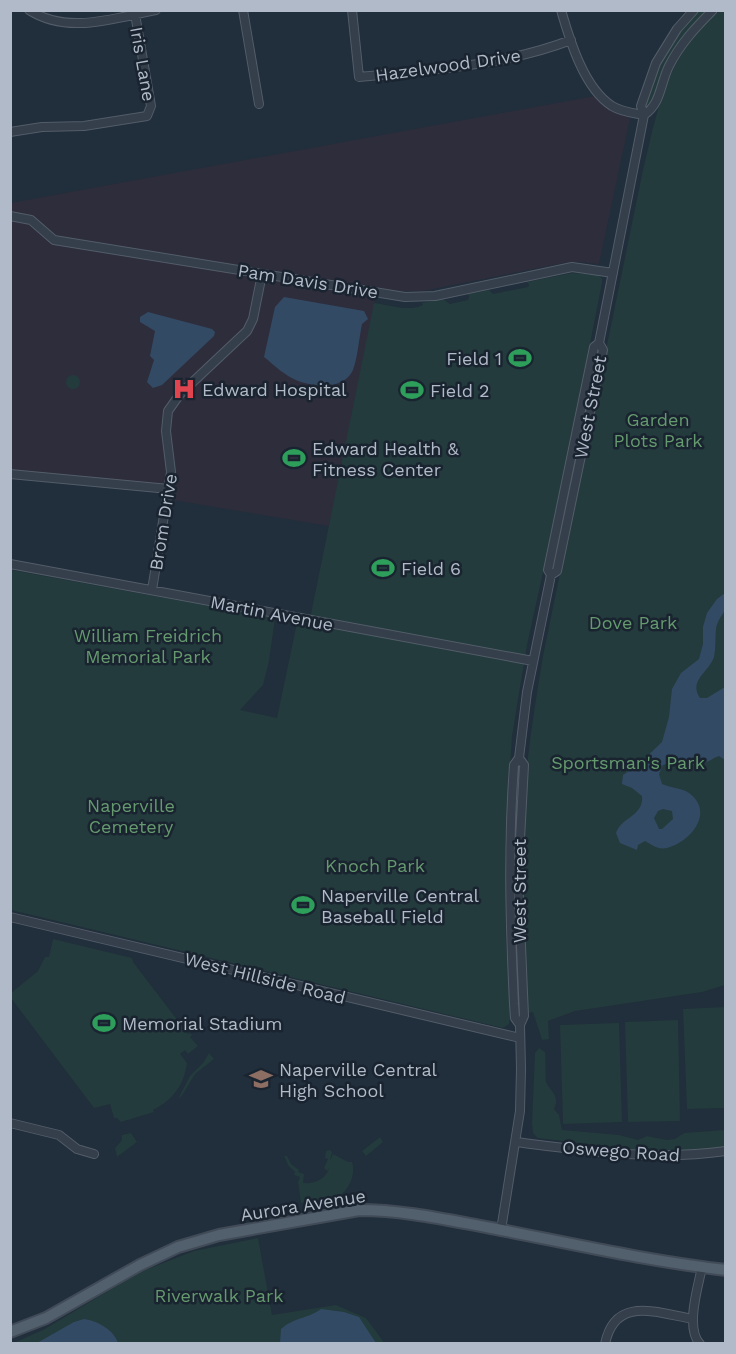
<svg xmlns="http://www.w3.org/2000/svg" width="736" height="1354" font-family="'Work Sans',sans-serif">
  <style>
    .medical { fill: #2e2d3c }
    .green { fill: #233b3c }
    .water { fill: #334a64; fill-rule: evenodd }
    .lines { fill: none; stroke-linecap: round; stroke-linejoin: round }
    .minor-casing { stroke: #535d69; stroke-width: 10 }
    .major-casing { stroke: #414b58; stroke-width: 14 }
    .minor { stroke: #353f4c; stroke-width: 8 }
    .major { stroke: #525f6c; stroke-width: 10 }
    .labels { text-anchor: middle; dominant-baseline: central; stroke-width: 5; stroke-linejoin: round; paint-order: stroke }
    .street-label { font-size: 18px; fill: #b0bac8; stroke: #1a2430 }
    .poi-label { font-size: 18px; fill: #b0bac8; stroke: #1a2430; text-anchor: start }
    .park-label { font-size: 18px; fill: #659a6e; stroke: #1a2430 }
  </style>
  <rect width="100%" height="100%" fill="#212e3b"/>
  <path class="medical" d="M595 96 605 106 630 118 599 264 577 262 564 263 423 291H396L378 288 329 526 167 499 169 490 11 474V203Z"/>
  <path class="green" d="M699 11H708C690 26 675 46 664 67 658 79 656 102 645 109 649 73 673 36 699 11Z
    M720 11H725V985L702 992 575 1011 548 1021 549 1039 542 1040 533 1012 528 1013C523 942 520 872 524 802 527 753 535 704 543 656L643 170C658 108 667 52 720 11Z
    M572 273 598 275 602 279V283L560 495 527 645 512 736 505 845 506 943 511 1013 509 1024 503 1028 11 910V570L275 618 269 661 263 685 240 710 277 718 299 613 311 614 374 303C388 305 410 312 423 305L422 303 443 299 450 304 468 300 469 297 468 294 489 290 493 294 528 287 529 285 527 282Z
    M66 382a7 7 0 1 1 14 0a7 7 0 1 1-14 0Z
    M579 438 581 441 564 519 562 516Z
    M519 764 514 869 516 958 514 955V821Z
    M53 939 132 958 133 962 188 1034 190 1033 192 1035 190 1037 198 1046 188 1054 185 1050 180 1054 187 1063C184 1085 173 1100 153 1110L154 1112 121 1122 117 1118H114L110 1104 94 1108 11 998V993L38 971 45 957H49Z
    M725 1007V1108L687 1109 683 1009Z
    M678 1020 680 1121 628 1122 625 1022Z
    M619 1023 622 1122 563 1124 560 1025Z
    M539 1048 545 1052C546 1056 545 1080 546 1082 552 1093 560 1096 554 1109L559 1115 562 1130 619 1135 638 1140 647 1136 667 1140 675 1139 684 1133 725 1130V1147L683 1152H655L538 1138 533 1133 532 1123 535 1053Z
    M209 1053 214 1059 195 1074 183 1094 178 1099 190 1076 203 1063Z
    M131 1133 137 1142 117 1157 115 1148 122 1140V1135Z
    M380 1137 383 1142 366 1156 362 1151Z
    M330 1150 332 1152 330 1161 333 1154 348 1162H352C356 1173 350 1189 339 1196 332 1200 310 1201 301 1203L298 1182 300 1177 294 1175 295 1172 288 1165 284 1156H287L291 1164 299 1170 298 1172 304 1174 303 1183C315 1184 326 1179 329 1168L327 1171 324 1168 328 1159 325 1158 326 1151Z
    M258 1238 272 1315 336 1305 366 1318 383 1341V1343L11 1344 43 1330 140 1272 194 1251Z"/>
  <path class="water" d="M284 297 364 311 368 319 362 324C359 338 358 356 353 370 344 390 315 387 298 381 285 376 274 365 264 357L275 307Z
    M148 312 212 329 215 332 214 336 162 385 153 388 147 382 154 360 150 356 155 331 140 322V317Z
    M725 593C725 597 727 604 726 608 723 615 717 620 716 629 715 638 716 647 714 657 709 672 688 681 700 698H707L725 687V760L719 756C712 758 708 763 701 764 688 767 676 760 663 765L659 774 662 784C671 788 682 788 689 793 715 812 691 842 667 848 658 850 652 845 645 841L638 845 637 850 620 843 616 833C621 817 644 816 642 796L632 788 622 784 623 775 639 764 662 742 669 717 672 689 681 673 699 659 703 644V627L707 613 717 599ZM663 809 672 811 673 819 662 829H659L654 818 658 811Z
    M321 1309 344 1312 359 1317 376 1343H280L281 1329C295 1317 307 1319 321 1309Z
    M84 1319C98 1321 114 1330 118 1343H37L74 1322Z"/>
  <g class="lines">
    <g class="minor-casing">
      <path id="minor" d="M29 10C68 35 114 18 156 10
        M243 10 259 104
        M352 10 359 77C430 70 503 66 571 40
        M561 10C570 41 584 88 612 106 622 112 633 113 644 115
        M644 115C661 104 660 84 669 66 680 44 696 27 713 10
        M10 132 42 127 84 126 147 116 151 106 135 14
        M10 216 31 220 54 240 405 297 435 296 572 267 613 273
        M10 474 169 489
        M10 564 533 661
        M551 575 557 571 603 350 599 343 644 115 641 106 656 63 677 29 694 10
        M152 590 171 472 166 431 168 411 180 394 247 331 253 319 262 274
        M519 758 524 765 518 876 524 1016 520 1025
        M10 917 520 1038
        M10 1123 59 1135 77 1149 94 1154
        M516 1142C586 1151 655 1161 726 1151
        M501 1230 520 1111 521 1069 520 1025 515 1018 514 1004C510 921 508 847 514 765L519 758 527 692 551 575 548 570 594 347 599 343
        M605 1344C615 1295 657 1313 693 1319
        M700 1344C685 1328 698 1287 702 1267"/>
    </g>
    <g class="major-casing">
      <path id="major" d="M10 1332 46 1318 140 1265 178 1247 219 1235 359 1210C404 1210 447 1220 491 1228 569 1243 647 1261 726 1270"/>
    </g>
    <use href="#minor" class="minor"/>
    <use href="#major" class="major"/>
  </g>
  <defs>
    <g id="stadium-bare" transform="scale(1.8)"><path d="M0-5a6.5 5 0 1 0 0 10a6.5 5 0 1 0 0-10ZM-3.5-1.8h7v3.6h-7Z" fill="#2e9e5b" stroke="#1a2430" stroke-width="2.5" paint-order="stroke"/></g>
    <g id="hospital-bare" transform="scale(1.8)"><path d="M-5-5h3v3.5h4V-5h3V5h-3V1.5h-4V5h-3Z" fill="#e0444e" stroke="#1a2430" stroke-width="2.5" paint-order="stroke"/></g>
    <g id="school-bare" transform="scale(1.8)"><path d="M0-5L7-2L0 1L-7-2ZM-4 1L0 2.5L4 1V4Q0 6-4 4Z" fill="#8d6e63" stroke="#1a2430" stroke-width="2.5" paint-order="stroke"/></g>
  </defs>
  <g fill-rule="evenodd">
    <use href="#stadium-bare" x="520" y="358"/>
    <use href="#hospital-bare" x="184" y="389"/>
    <use href="#stadium-bare" x="412" y="390"/>
    <use href="#stadium-bare" x="294" y="458"/>
    <use href="#stadium-bare" x="383" y="568"/>
    <use href="#stadium-bare" x="303" y="905"/>
    <use href="#stadium-bare" x="104" y="1023"/>
    <use href="#school-bare" x="261" y="1079"/>
  </g>
  <g class="labels">
    <g class="street-label">
      <text transform="translate(143 64) rotate(80)">Iris Lane</text>
      <text transform="translate(448 65) rotate(-8)">Hazelwood Drive</text>
      <text transform="translate(308 281) rotate(9)">Pam Davis Drive</text>
      <text transform="translate(590 407) rotate(-79)">West Street</text>
      <text transform="translate(163 522) rotate(-81)">Brom Drive</text>
      <text transform="translate(272 613) rotate(11)">Martin Avenue</text>
      <text transform="translate(519 891) rotate(-90)">West Street</text>
      <text transform="translate(265 978) rotate(14)">West Hillside Road</text>
      <text transform="translate(621 1151) rotate(4)">Oswego Road</text>
      <text transform="translate(303 1205) rotate(-9)">Aurora Avenue</text>
    </g>
    <g class="poi-label">
      <text x="502" y="358" text-anchor="end">Field 1</text>
      <text x="202" y="389">Edward Hospital</text>
      <text x="430" y="390">Field 2</text>
      <text x="312" y="448">Edward Health &amp;<tspan x="312" dy="21">Fitness Center</tspan></text>
      <text x="401" y="568">Field 6</text>
      <text x="321" y="895">Naperville Central<tspan x="321" dy="21">Baseball Field</tspan></text>
      <text x="122" y="1023">Memorial Stadium</text>
      <text x="279" y="1069">Naperville Central<tspan x="279" dy="21">High School</tspan></text>
    </g>
    <g class="park-label">
      <text x="658" y="419">Garden<tspan x="658" dy="21">Plots Park</tspan></text>
      <text x="633" y="622">Dove Park</text>
      <text x="148" y="635">William Freidrich<tspan x="148" dy="21">Memorial Park</tspan></text>
      <text x="628" y="762">Sportsman's Park</text>
      <text x="131" y="805">Naperville<tspan x="131" dy="21">Cemetery</tspan></text>
      <text x="375" y="865">Knoch Park</text>
      <text x="219" y="1295">Riverwalk Park</text>
    </g>
  </g>
  <rect width="736" height="1354" fill="none" stroke="#b0bac8" stroke-width="24"/>
</svg>
